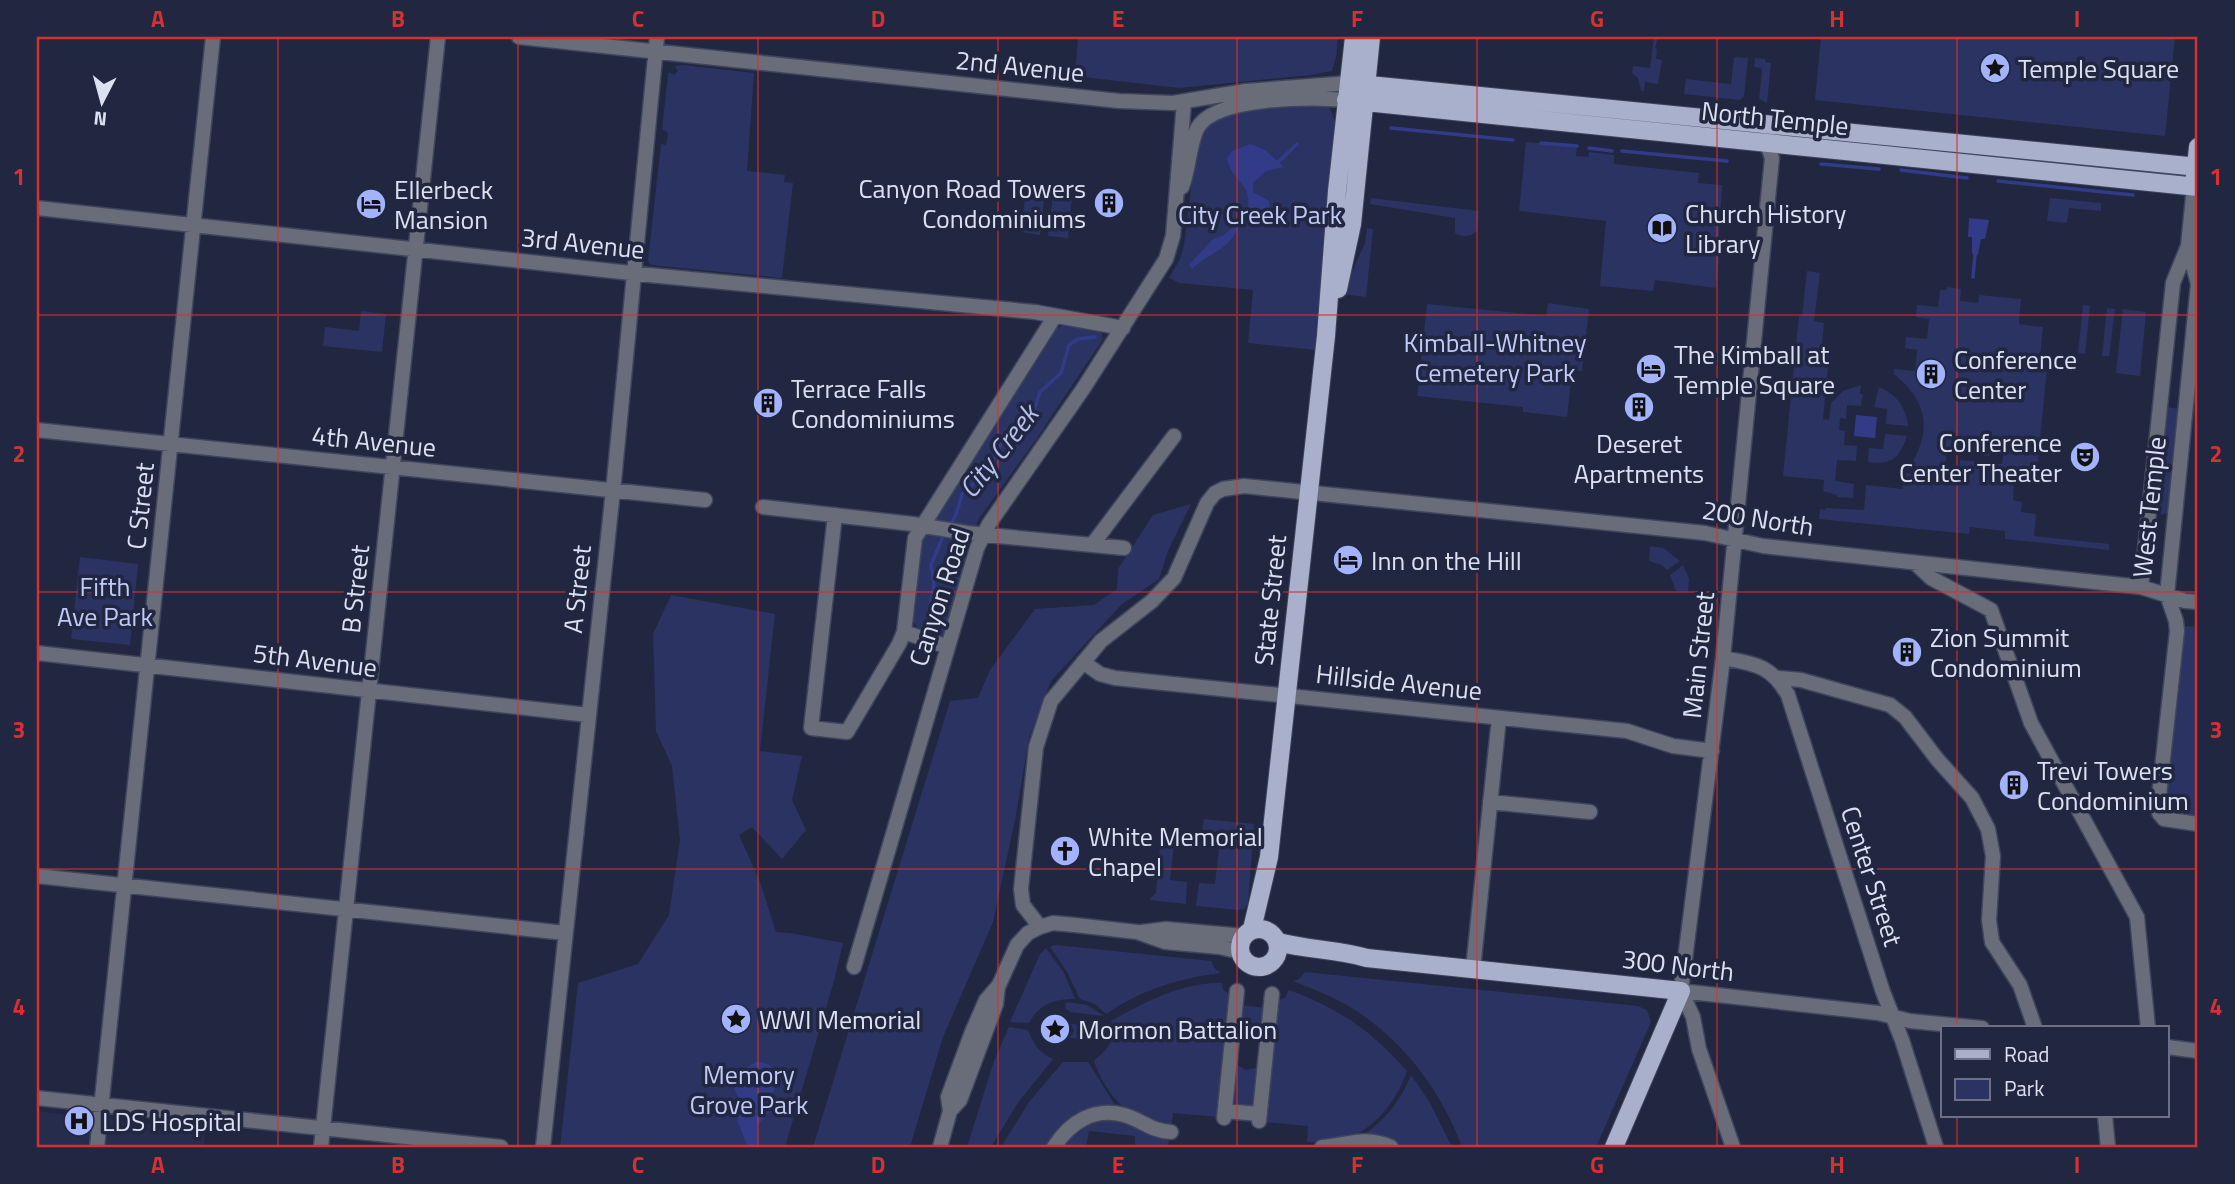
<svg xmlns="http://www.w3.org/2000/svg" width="2235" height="1184" font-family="'Titillium Web',sans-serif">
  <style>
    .built { fill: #262c4c }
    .green { fill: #2b3362 }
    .water { fill: #323b88 }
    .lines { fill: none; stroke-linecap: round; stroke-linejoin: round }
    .stream { stroke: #323b88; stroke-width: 3.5 }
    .minor-casing { stroke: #3f455c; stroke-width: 17 }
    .major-casing { stroke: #3f455c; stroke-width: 20 }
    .minor { stroke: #696d7a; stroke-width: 14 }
    .major { stroke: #a9b0cc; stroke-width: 18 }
    .grid { fill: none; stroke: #d63132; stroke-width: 2; stroke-opacity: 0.55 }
    .labels { text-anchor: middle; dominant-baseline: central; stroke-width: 7; stroke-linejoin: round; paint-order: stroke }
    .street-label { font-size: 26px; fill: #dce1f2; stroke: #212740 }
    .poi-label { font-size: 26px; fill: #dce1f2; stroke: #212740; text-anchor: start }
    .park-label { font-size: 26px; fill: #bfcaf7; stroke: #212740 }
    .water-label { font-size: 28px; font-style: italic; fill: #b6c1ed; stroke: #212740 }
    .neatline { fill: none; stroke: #d63132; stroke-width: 2.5 }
    .grid-label { font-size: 23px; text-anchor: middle; font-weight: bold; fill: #d63132 }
  </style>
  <rect width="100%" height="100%" fill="#212740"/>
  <path class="built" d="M37 1111 205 1131 204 1147H37Z"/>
  <path class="green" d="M1078 37H1338L1336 57 1332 71 1310 75 1179 88 1075 76Z
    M1654 37H1658L1655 48 1657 49 1656 59 1662 60 1658 84 1645 82 1644 91H1641L1638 78 1632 73 1633 66 1650 68Z
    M1821 37H2175L2165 136 1815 100Z
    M1734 57 1748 58 1744 96 1740 100 1684 94 1686 79 1731 84Z
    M1755 58 1765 59V62L1771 63 1767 103 1759 99 1762 71 1761 68 1754 67Z
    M683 65 754 73 747 171 785 175 784 182 793 183 782 278 651 265 648 261 661 144 666 145 668 133 662 129 668 74 669 72 674 75 678 71 675 66Z
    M1316 104 1330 108 1336 123 1330 209 1316 350 1248 343 1253 290 1180 283 1169 278 1180 259 1184 245 1197 142 1203 129 1226 113Z
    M1526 142 1577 146 1576 156 1588 157 1589 152 1614 155V164L1699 173 1698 183 1722 185 1719 235 1721 237 1716 288 1655 280 1653 291 1600 286 1606 221 1519 211Z
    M1026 191 1045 193 1040 235 1021 232Z
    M1053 194 1072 196 1068 238 1048 236Z
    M1371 198 1479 211 1477 231C1469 237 1464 238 1455 233V218L1370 204Z
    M2050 198 2101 203V211L2069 208 2067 223 2047 221Z
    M1367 228 1373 229 1366 297 1342 294 1365 243Z
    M1807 271 1820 273 1814 321 1824 323 1821 354 1829 356 1823 419 1829 420 1831 403 1843 391 1861 385 1860 394H1863L1861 406 1847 405 1846 419 1840 418 1839 430 1845 431 1844 445 1857 446 1856 461 1837 460 1835 481 1854 484 1853 498 1837 497V495L1823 491 1824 480 1783 476 1799 316H1802Z
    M1947 287 1961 289 1960 301 1978 303 1979 295 2021 299 2019 324 2043 327 2039 367 2047 369 2040 439 2035 438 2034 441 1991 437 1989 456 1947 452 1944 470 1910 467C1932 429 1928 402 1894 374V369L1915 371 1917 350 1905 348 1906 337 1927 339 1929 319 1916 317 1917 305 1938 307 1940 290H1946Z
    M1548 303 1589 309 1582 371H1572L1567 417 1523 412V407L1417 396 1427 304 1546 316Z
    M2083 305 2090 306 2085 354 2078 353Z
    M2107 308 2115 309 2109 356H2102Z
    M2123 309 2146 312 2140 376 2116 373Z
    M361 311 386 314 382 352 323 346 325 327 359 331Z
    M1063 325 1101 331 1103 339 1035 441 978 520 943 636C930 637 915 630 912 617L919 546 943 501 1055 330Z
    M1879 387C1897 395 1906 407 1908 426L1886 424 1887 409 1874 407Z
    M2167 407 2181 409 2169 512 2162 515 2156 510Z
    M1885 434 1907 436C1899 459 1892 465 1868 462L1869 448 1883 449Z
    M2004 445 2034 448V451H2039L2036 480 2018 479 2017 485H2014L2013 500 2022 502 2021 512 2036 514 2034 536 2109 544V550L2005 539V531L1970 527 1969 534 1819 519 1820 509 1825 510 1826 508 1864 510 1866 485 1902 489 1903 483 1931 485V492L1932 484 1903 481 1904 473 1958 479 1960 460 2002 464Z
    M1191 504 1168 551 1159 579 1121 605 1051 681 1029 738 1015 820 993 922 943 1037 910 1147H813L950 701 978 698 990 670 1035 609 1094 605 1117 589 1118 569 1153 515Z
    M1650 546 1663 548 1680 561 1667 570 1662 565 1649 561Z
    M80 557 138 564 130 645 71 639Z
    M1683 565 1689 579 1688 592 1676 591 1670 575Z
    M671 595 775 614 760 751 802 756 792 800 806 830 782 859 752 827 739 835 760 882 776 932 790 933 843 943 834 981 785 1147H560L578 983 638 964 669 915 680 840 672 766 656 731 653 634Z
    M2185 626 2198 627V817C2187 816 2172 817 2166 806Z
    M1204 819 1254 824 1248 903 1244 909 1238 910 1196 906 1199 883 1215 884 1220 840 1201 838Z
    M1166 834 1175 836 1170 880 1187 882 1186 904 1149 900 1156 893 1161 837Z
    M1056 945 1211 961 1215 969 1221 973C1179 978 1141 990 1106 1014L1095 1004 1080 999 1067 972 1051 948V946Z
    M1046 948 1064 973 1075 999C1054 999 1039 1004 1029 1023L1010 1022 1040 954Z
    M1305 972 1638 1006 1647 1010 1651 1022 1596 1147H1462C1441 1089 1398 1033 1343 1003 1327 994 1310 988 1293 981L1299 979Z
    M1222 983 1223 990 1230 994 1219 1117 1173 1113 1171 1129C1159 1124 1145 1121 1134 1115 1116 1105 1100 1080 1094 1061 1107 1048 1117 1042 1111 1021 1145 1002 1182 982 1222 983Z
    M1289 990C1342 1010 1370 1030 1407 1071 1396 1104 1370 1135 1335 1142 1326 1143 1316 1142 1307 1142L1308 1126 1264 1122 1277 1001 1285 998Z
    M1066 1002 1087 1005 1104 1016 1070 1012 1065 1008Z
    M1242 1005 1265 1008 1262 1042 1251 1038 1239 1040Z
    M1071 1024 1098 1026 1100 1036 1097 1040 1070 1038 1074 1031Z
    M1009 1027 1028 1030C1033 1043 1039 1053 1053 1059L1017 1104 991 1147H967L994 1061Z
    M1063 1062H1088L1117 1108 1100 1109 1051 1147H1001L1029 1102Z
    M1236 1064 1246 1070 1259 1067 1254 1109 1231 1107Z
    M1411 1075 1429 1101 1452 1147H1398L1380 1137 1365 1134C1387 1118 1400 1101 1411 1075Z
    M1106 1116 1169 1136 1168 1147 1135 1145V1136L1089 1131 1086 1147H1061L1069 1133Z"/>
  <path class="water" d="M1250 144 1265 150 1284 167 1266 171 1253 183V192L1269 201 1270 212 1262 219 1238 227C1230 250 1208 253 1192 269L1189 265 1212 240 1224 235 1231 229 1248 208C1252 182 1230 180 1227 158L1232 151Z
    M1969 218 1989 220 1985 239H1981L1978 255 1972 254V237H1968Z
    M1856 415 1877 417 1875 438 1854 436Z
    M757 1061 770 1065 777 1083 772 1095V1109L757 1126V1147H748L738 1123 739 1099 732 1084 734 1077Z"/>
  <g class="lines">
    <path class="stream" d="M1391 128 1513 140
      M1541 143 1577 146
      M1589 148 1612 151
      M1622 151 1727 161
      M1276 164 1297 144
      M1821 164 1879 169
      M1901 170 1967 178
      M1998 181 2133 195
      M1973 277 1975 254
      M950 525 956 515 962 494 989 469 1009 427 1034 411 1040 392 1061 373 1069 345 1078 339 1095 337
      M939 631 930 609 934 584 931 565 944 534"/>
    <g class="minor-casing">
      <path id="minor" d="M519 37 1119 101 1173 103 1246 91 1349 83
        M1182 187C1189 169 1189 146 1197 129 1213 96 1313 97 1346 100
        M2194 187 2188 246 2198 284 2167 595 2176 621 2177 631 2158 805 2159 813 2164 819 2198 824
        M37 208 649 275 1035 312 1123 328
        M37 430 705 500
        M763 507 913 524 967 533 1124 548
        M835 515 811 728 847 732 899 644 904 632 915 538 1055 316
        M1092 545 1174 436
        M1915 563 1931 578 1991 610 2031 723 2137 917 2148 1028
        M2141 587 2173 283 2188 246
        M904 632 948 647
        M37 653 588 715
        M1723 658C1755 664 1771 665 1788 695L1883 992 1902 1040 1936 1147
        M1083 662 1100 674 1115 678 1627 731 1673 746 1712 751
        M1779 678 1801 680 1890 705 1905 717 1937 759 1972 798 1988 829 1993 856 1989 920 1992 942 2020 985 2035 1028
        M1490 802 1590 812
        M37 876 565 933
        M1040 927 1023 905 1021 889 1036 747 1051 701 1101 641 1152 601 1174 578 1207 503 1215 493 1223 489 1244 486 1705 533 1763 546 2141 587 2185 601 2198 602
        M1142 932 1166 929 1244 936
        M854 967 977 548 989 524 1083 389 1166 259 1173 236 1184 102
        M1473 969 1499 718
        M1681 991 1878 1013 1910 1021 1982 1028
        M2167 1047 2198 1051
        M37 1098 501 1147
        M950 1111 960 1100 996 1004 998 986
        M1225 1111 1259 1114
        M2105 1116 2108 1147
        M1224 1118 1237 991
        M1259 1121 1272 994
        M97 1147 213 37
        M321 1147 438 37
        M543 1147 614 481 657 37
        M940 1147 950 1111 948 1097 972 1032 986 1000 999 985 1017 945 1028 933 1040 927 1053 923 1075 925 1137 932 1165 942 1219 947 1241 952
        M1054 1147C1070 1122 1094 1107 1124 1115 1142 1120 1151 1131 1171 1132
        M1322 1147C1347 1145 1366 1135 1391 1147
        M1733 1147 1699 1049 1693 1017 1681 991 1723 658 1772 158 1767 144 1768 135"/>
    </g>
    <g class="major-casing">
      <path id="major" d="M1349 83 2198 167
        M1346 100 2198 187
        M2195 176 2198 147
        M1338 289 1352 224 1371 37
        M1240 948a19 19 0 1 1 38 0a19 19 0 1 1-38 0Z
        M1252 929 1269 857 1326 336 1337 191 1354 37
        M1278 942C1308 950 1336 949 1367 958L1681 991 1614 1147"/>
    </g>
    <use href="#minor" class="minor"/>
    <use href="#major" class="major"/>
  </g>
  <path class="grid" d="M278 37V1147M518 37V1147M758 37V1147M998 37V1147M1237 37V1147M1477 37V1147M1717 37V1147M1957 37V1028M37 315H2198M37 592H2198M37 869H2198M1957 1116V1147"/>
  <defs>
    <g id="sight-disc" transform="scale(1.575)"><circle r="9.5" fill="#a2b2fd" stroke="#212740"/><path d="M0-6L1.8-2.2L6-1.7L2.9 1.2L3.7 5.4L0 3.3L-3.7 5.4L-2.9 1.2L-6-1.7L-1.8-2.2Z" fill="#111"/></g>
    <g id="building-disc" transform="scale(1.575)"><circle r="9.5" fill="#a2b2fd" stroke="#212740"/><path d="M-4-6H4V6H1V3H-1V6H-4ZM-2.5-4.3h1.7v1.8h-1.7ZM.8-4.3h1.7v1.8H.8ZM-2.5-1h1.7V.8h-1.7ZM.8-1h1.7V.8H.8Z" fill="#111"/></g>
    <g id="hotel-disc" transform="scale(1.575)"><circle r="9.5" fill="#a2b2fd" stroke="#212740"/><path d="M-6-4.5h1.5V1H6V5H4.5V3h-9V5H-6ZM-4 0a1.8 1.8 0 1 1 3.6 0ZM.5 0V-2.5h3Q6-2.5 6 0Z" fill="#111"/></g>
    <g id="library-disc" transform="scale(1.575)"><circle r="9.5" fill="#a2b2fd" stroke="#212740"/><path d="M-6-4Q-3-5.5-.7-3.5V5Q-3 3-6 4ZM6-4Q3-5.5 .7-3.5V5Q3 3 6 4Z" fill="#111"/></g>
    <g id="theatre-disc" transform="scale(1.575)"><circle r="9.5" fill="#a2b2fd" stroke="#212740"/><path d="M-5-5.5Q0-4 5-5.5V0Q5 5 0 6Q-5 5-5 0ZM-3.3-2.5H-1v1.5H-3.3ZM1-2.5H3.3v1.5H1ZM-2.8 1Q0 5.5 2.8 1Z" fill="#111"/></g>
    <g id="church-disc" transform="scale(1.575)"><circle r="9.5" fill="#a2b2fd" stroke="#212740"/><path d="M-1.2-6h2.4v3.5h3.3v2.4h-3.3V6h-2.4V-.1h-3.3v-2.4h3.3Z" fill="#111"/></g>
    <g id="hospital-disc" transform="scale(1.575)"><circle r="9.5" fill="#a2b2fd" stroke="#212740"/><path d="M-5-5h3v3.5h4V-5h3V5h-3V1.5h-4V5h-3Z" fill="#111"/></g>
  </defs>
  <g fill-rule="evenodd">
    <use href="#sight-disc" x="1995" y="68"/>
    <use href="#building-disc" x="1109" y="203"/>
    <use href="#hotel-disc" x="371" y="204"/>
    <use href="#library-disc" x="1662" y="228"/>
    <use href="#hotel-disc" x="1651" y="369"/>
    <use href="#building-disc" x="1931" y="374"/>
    <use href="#building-disc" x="768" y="403"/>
    <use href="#building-disc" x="1639" y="407"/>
    <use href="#theatre-disc" x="2085" y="457"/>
    <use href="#hotel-disc" x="1348" y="560"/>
    <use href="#building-disc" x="1907" y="652"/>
    <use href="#building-disc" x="2014" y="785"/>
    <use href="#church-disc" x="1065" y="851"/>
    <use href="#sight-disc" x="736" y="1019"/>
    <use href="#sight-disc" x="1055" y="1029"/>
    <use href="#hospital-disc" x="79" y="1121"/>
  </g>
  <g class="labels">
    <g class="street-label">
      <text transform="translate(1020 66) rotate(6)">2nd Avenue</text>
      <text transform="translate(1775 118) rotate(6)">North Temple</text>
      <text transform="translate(583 243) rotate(6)">3rd Avenue</text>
      <text transform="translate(374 441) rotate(6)">4th Avenue</text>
      <text transform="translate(140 506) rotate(-84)">C Street</text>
      <text transform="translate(2149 507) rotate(-84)">West Temple</text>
      <text transform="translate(1758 518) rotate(9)">200 North</text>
      <text transform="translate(355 589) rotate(-84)">B Street</text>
      <text transform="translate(577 589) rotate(-84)">A Street</text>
      <text transform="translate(939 597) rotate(-72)">Canyon Road</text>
      <text transform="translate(1270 600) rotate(-84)">State Street</text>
      <text transform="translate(1698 655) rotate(-84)">Main Street</text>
      <text transform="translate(315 660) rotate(7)">5th Avenue</text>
      <text transform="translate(1399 682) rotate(6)">Hillside Avenue</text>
      <text transform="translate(1872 876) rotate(72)">Center Street</text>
      <text transform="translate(1678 965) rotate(7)">300 North</text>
    </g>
    <g class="poi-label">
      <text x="2018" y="68">Temple Square</text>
      <text x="1086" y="188" text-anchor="end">Canyon Road Towers<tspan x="1086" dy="30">Condominiums</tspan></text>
      <text x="394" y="189">Ellerbeck<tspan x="394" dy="30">Mansion</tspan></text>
      <text x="1685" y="213">Church History<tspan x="1685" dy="30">Library</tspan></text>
      <text x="1674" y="354">The Kimball at<tspan x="1674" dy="30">Temple Square</tspan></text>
      <text x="1954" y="359">Conference<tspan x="1954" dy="30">Center</tspan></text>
      <text x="791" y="388">Terrace Falls<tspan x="791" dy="30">Condominiums</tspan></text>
      <text x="2062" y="442" text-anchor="end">Conference<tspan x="2062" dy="30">Center Theater</tspan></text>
      <text x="1639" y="443" text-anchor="middle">Deseret<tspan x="1639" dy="30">Apartments</tspan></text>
      <text x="1371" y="560">Inn on the Hill</text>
      <text x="1930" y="637">Zion Summit<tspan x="1930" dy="30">Condominium</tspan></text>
      <text x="2037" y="770">Trevi Towers<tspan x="2037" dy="30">Condominium</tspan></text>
      <text x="1088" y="836">White Memorial<tspan x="1088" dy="30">Chapel</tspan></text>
      <text x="759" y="1019">WWI Memorial</text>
      <text x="1078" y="1029">Mormon Battalion</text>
      <text x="102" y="1121">LDS Hospital</text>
    </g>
    <g class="park-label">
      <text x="1260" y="214">City Creek Park</text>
      <text x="1495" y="342">Kimball-Whitney<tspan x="1495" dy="30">Cemetery Park</tspan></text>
      <text x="105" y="586">Fifth<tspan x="105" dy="30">Ave Park</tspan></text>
      <text x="749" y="1074">Memory<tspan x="749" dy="30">Grove Park</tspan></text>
    </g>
    <g class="water-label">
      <text transform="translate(998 451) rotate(-52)">City Creek</text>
    </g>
  </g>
  <rect width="2235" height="1184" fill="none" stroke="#212740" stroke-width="77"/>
  <rect x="1941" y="1026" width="228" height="91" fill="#212740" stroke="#6c7187" stroke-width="2"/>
  <rect x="1955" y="1049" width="35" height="10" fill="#a9b0cc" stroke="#6c7187" stroke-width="2"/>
  <text x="2004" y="1062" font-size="21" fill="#dce1f2">Road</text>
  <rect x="1955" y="1079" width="35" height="21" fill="#2b3362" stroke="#6c7187" stroke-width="2"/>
  <text x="2004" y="1096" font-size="21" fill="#dce1f2">Park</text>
  <g transform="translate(102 102) rotate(186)" stroke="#212740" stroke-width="5" paint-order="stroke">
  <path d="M0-5L12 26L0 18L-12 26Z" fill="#dce1f2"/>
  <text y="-10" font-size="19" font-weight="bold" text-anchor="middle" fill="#dce1f2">N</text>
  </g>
  <rect x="38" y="38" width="2158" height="1108" class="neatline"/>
  <g class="grid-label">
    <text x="158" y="27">A</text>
    <text x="398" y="27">B</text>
    <text x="638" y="27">C</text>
    <text x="878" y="27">D</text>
    <text x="1118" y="27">E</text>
    <text x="1357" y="27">F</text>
    <text x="1597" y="27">G</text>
    <text x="1837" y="27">H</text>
    <text x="2077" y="27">I</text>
    <text x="19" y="185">1</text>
    <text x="2216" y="185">1</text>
    <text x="19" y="462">2</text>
    <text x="2216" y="462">2</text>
    <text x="19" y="738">3</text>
    <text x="2216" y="738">3</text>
    <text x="19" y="1015">4</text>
    <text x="2216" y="1015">4</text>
    <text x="158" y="1173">A</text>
    <text x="398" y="1173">B</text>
    <text x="638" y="1173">C</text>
    <text x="878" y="1173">D</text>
    <text x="1118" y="1173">E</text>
    <text x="1357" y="1173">F</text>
    <text x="1597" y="1173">G</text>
    <text x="1837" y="1173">H</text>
    <text x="2077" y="1173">I</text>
  </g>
</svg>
